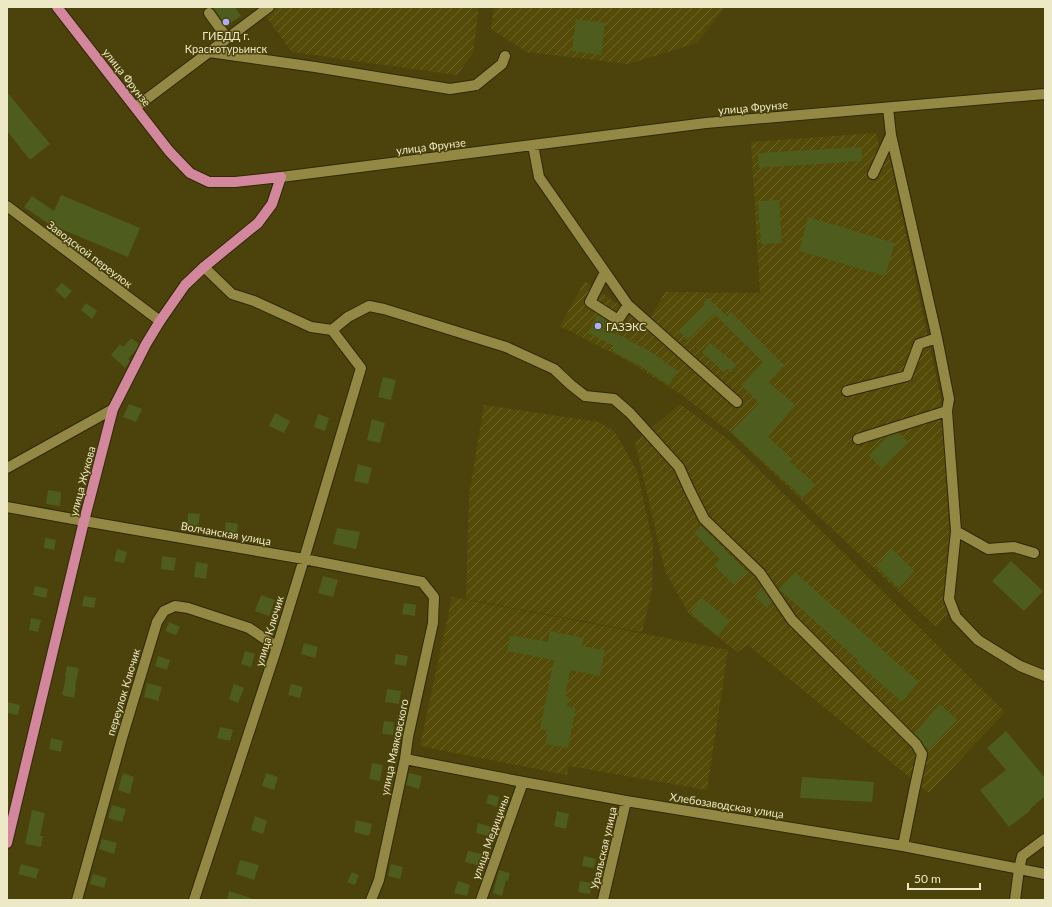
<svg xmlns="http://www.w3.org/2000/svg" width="1052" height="907" font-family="Lato,sans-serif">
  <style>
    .industrial { fill: url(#industrial-furrows) }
    .building { fill: #4e5c1e }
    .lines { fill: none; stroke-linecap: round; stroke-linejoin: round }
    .minor-casing { stroke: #2f2a04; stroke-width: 12 }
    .major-casing { stroke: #2f2a04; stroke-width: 12 }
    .minor { stroke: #948944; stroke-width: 10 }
    .major { stroke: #d3879c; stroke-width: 10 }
    .poi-dot { fill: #abaffb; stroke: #4b430b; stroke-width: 1.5 }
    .labels { text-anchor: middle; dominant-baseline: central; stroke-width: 3; stroke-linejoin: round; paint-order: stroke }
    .poi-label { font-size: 11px; fill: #ede8c6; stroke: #4b430b }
    .street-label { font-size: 11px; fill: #ede8c6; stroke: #4b430b }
  </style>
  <defs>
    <pattern id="industrial-furrows" width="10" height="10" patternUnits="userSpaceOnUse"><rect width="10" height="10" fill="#544b09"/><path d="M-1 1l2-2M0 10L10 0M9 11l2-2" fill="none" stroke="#6d652b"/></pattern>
  </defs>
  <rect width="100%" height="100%" fill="#4b430b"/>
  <path class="industrial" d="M259 7H479L473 53 457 75 292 52Z
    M494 7H725L697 43 628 64 527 52 491 29Z
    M876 133 879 145 889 155 941 399 951 553 946 599 947 614 936 627 731 433 682 395 628 361 560 326 585 281 647 325 665 292 760 293 751 142Z
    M680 404 729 440 1005 712 929 793 748 645 737 652 689 614 665 571 635 442Z
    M484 405 599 422 615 432 637 471 653 543 652 590 642 632 466 599 469 495Z
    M452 597 728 650 707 790 569 766 567 775 420 746Z"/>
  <path class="building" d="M211 7H235L241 16 226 26 214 9Z
    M576 19 605 23 601 55 572 51Z
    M7 92 50 144 30 160 7 131Z
    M862 147V161L759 168 758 153Z
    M61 195 140 228 128 257 49 224 24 207 32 196 54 211Z
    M779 200 782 243 761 244 758 201Z
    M808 217 895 243 885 276 799 251Z
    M62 283 72 291 65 299 55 290Z
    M708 298 727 316 731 312 785 366 768 382 796 405 768 437 791 458 789 461 815 484 803 498 731 432 759 403 741 385 763 362 714 314 688 340 679 331 705 305 703 303Z
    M86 303 97 311 92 319 81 310Z
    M597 315 608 321 604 329 623 337 648 350 678 371 669 385 640 366 612 351 614 346 588 333Z
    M131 338 139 344 136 350 128 359 130 361 125 368 111 355 120 344 123 347Z
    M710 343 737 365 731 372 727 369 724 372 718 368 719 367 702 353Z
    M383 377 396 380 391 400 378 397Z
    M129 404 142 409 136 422 123 417Z
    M275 413 290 421 284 433 269 426Z
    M318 414 329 418 325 431 314 427Z
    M372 419 385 423 380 443 367 440Z
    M899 433 908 442 882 469 869 455 888 436Z
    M358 464 372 468 368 484 354 481Z
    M48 490 61 492 60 506 46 504Z
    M188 513 200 514 198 527 187 525Z
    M226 522 238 524 236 536 224 534Z
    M701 526 747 572 734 585 714 565 720 559 694 533Z
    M337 528 360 532 356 549 333 544Z
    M45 538 56 540 54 550 44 548Z
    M117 549 127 552 124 563 114 561Z
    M892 549 915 571 899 588 876 566Z
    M162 556 176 558 174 571 161 569Z
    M1011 561 1043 591 1024 611 992 581Z
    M196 562 208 564 206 579 194 577Z
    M795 572 827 601 919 682 902 702 856 662 858 660 779 589Z
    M323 576 338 580 333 597 318 593Z
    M35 586 48 589 46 598 33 595Z
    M762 589 765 592 772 602 767 608 755 597Z
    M261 595 275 600 269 616 255 611Z
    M84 596 96 598 94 608 82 606Z
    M702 598 730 621 718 636 690 613Z
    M404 603 416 605 415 616 402 614Z
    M31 618 41 620 38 632 29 630Z
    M169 622 180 627 176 635 165 631Z
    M550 631 584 638 582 646 605 650 600 676 570 670 565 696 569 697 567 706 576 708 568 748 545 744 548 731 540 729 554 660 507 651 510 635 548 642Z
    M304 643 318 647 315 658 301 654Z
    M245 651 255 654 251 667 241 664Z
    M396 654 408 656 406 666 394 664Z
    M158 656 170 660 167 670 155 666Z
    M67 666 79 668 75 687 76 688 74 698 62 695 66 677 65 676Z
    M147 683 162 687 158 701 144 697Z
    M234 684 244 688 238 703 229 699Z
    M291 684 303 687 300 698 288 695Z
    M387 689 401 691 399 704 385 702Z
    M7 702 20 705 18 715 7 713Z
    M940 704 957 720 929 750 925 747 921 740 914 733Z
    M384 721 394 722 393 735 382 734Z
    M220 727 233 730 230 741 217 738Z
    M1006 731 1045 778V796L1030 809 1031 810 1009 827 980 790 1006 770 987 748Z
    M51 738 63 741 61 752 49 749Z
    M372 763 383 765 380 781 369 779Z
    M123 773 134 777 130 794 118 790Z
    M266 773 278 777 274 790 262 786Z
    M409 773 422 776 419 789 406 785Z
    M802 777 874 782 872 802 800 798Z
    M489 794 499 797 497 807 486 803Z
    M112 805 126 809 122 822 108 818Z
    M32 810 45 813 40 836H43L41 847 25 844Z
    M557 811 569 814 566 829 554 826Z
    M255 816 267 821 263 834 251 830Z
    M356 820 372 824 369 836 354 832Z
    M478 823 491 827 489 836 476 833Z
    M102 839 117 843 114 854 99 849Z
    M468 851 482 854 480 866 465 862Z
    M584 856 596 859 594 868 582 866Z
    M240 860 259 865 254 880 236 874Z
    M21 864 39 869 36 879 18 874Z
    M391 864 403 867 400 879 388 876Z
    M499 870 510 873 508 881 506 880 502 896 493 893Z
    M352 872 359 875 355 885 347 882Z
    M93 874 107 878 104 888 90 884Z
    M458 881 470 885 467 896 454 893Z
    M580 881 592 883 590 894 578 892Z
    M229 891 251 898V900H227Z"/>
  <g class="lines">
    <g class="minor-casing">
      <path id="minor" d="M209 13 227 38
        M209 52 315 67 450 89 476 85 502 64 505 56
        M136 107 269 7
        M888 108 891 135 937 338 949 399 947 411 956 531 949 599 956 617 978 640 1020 666 1045 676
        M533 145 539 177 628 305 737 402
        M873 174 891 135
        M281 177 706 123 1045 94
        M7 206 160 321
        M605 272 590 302 618 320 628 305
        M332 330 348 317 369 306 384 309 506 347 554 369 571 385 585 396 614 399 630 413 679 467 689 489 704 519 760 573 792 620 916 744 922 754 914 791 903 846
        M847 391 907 376 919 344 937 338
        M858 439 947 411
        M7 468 113 409
        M7 507 84 521 304 559 422 582 434 597 433 623 408 737 405 759 379 880 371 900
        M956 531 988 549 1014 547 1034 553
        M405 759 523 782 626 801 903 846 1045 874
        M77 900 122 738 157 622 164 611 175 606 188 608 249 628 277 647
        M194 900 277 647 304 559 361 368 332 330 311 327 254 301 232 294 204 267
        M481 900 523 782
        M603 900 626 801
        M1015 900 1019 869 1022 856 1045 839"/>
    </g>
    <g class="major-casing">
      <path id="major" d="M7 843 84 521 113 409 146 344 160 321 185 285 204 267 258 223 272 204 281 177 235 182H209L190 173 169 151 57 7"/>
    </g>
    <use href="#minor" class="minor"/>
    <use href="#major" class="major"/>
  </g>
  <g class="poi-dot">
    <circle cx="226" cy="22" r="4"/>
    <circle cx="598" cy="326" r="4"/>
  </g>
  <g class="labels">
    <g class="poi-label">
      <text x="226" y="35">ГИБДД г.<tspan x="226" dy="13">Краснотурьинск</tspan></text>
      <text x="606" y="326" text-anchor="start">ГАЗЭКС</text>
    </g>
    <g class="street-label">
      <text transform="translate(127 77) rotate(52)">улица Фрунзе</text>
      <text transform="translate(753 107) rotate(-5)">улица Фрунзе</text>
      <text transform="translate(431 146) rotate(-7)">улица Фрунзе</text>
      <text transform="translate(90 254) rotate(37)">Заводской переулок</text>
      <text transform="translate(82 481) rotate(-75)">улица Жукова</text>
      <text transform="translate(226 533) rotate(10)">Волчанская улица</text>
      <text transform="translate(269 631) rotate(-73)">улица Ключик</text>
      <text transform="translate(123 692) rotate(-73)">переулок Ключик</text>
      <text transform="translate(394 747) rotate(-78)">улица Маяковского</text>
      <text transform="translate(727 805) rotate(9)">Хлебозаводская улица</text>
      <text transform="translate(490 837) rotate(-70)">улица Медицины</text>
      <text transform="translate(603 848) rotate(-77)">Уральская улица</text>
    </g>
  </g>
  <rect width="1052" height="907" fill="none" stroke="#ede8c6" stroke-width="16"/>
  <path d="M908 883v6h72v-6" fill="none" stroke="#ede8c6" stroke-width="2"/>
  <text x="914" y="883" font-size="12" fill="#ede8c6" stroke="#4b430b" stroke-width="3" paint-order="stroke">50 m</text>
</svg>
